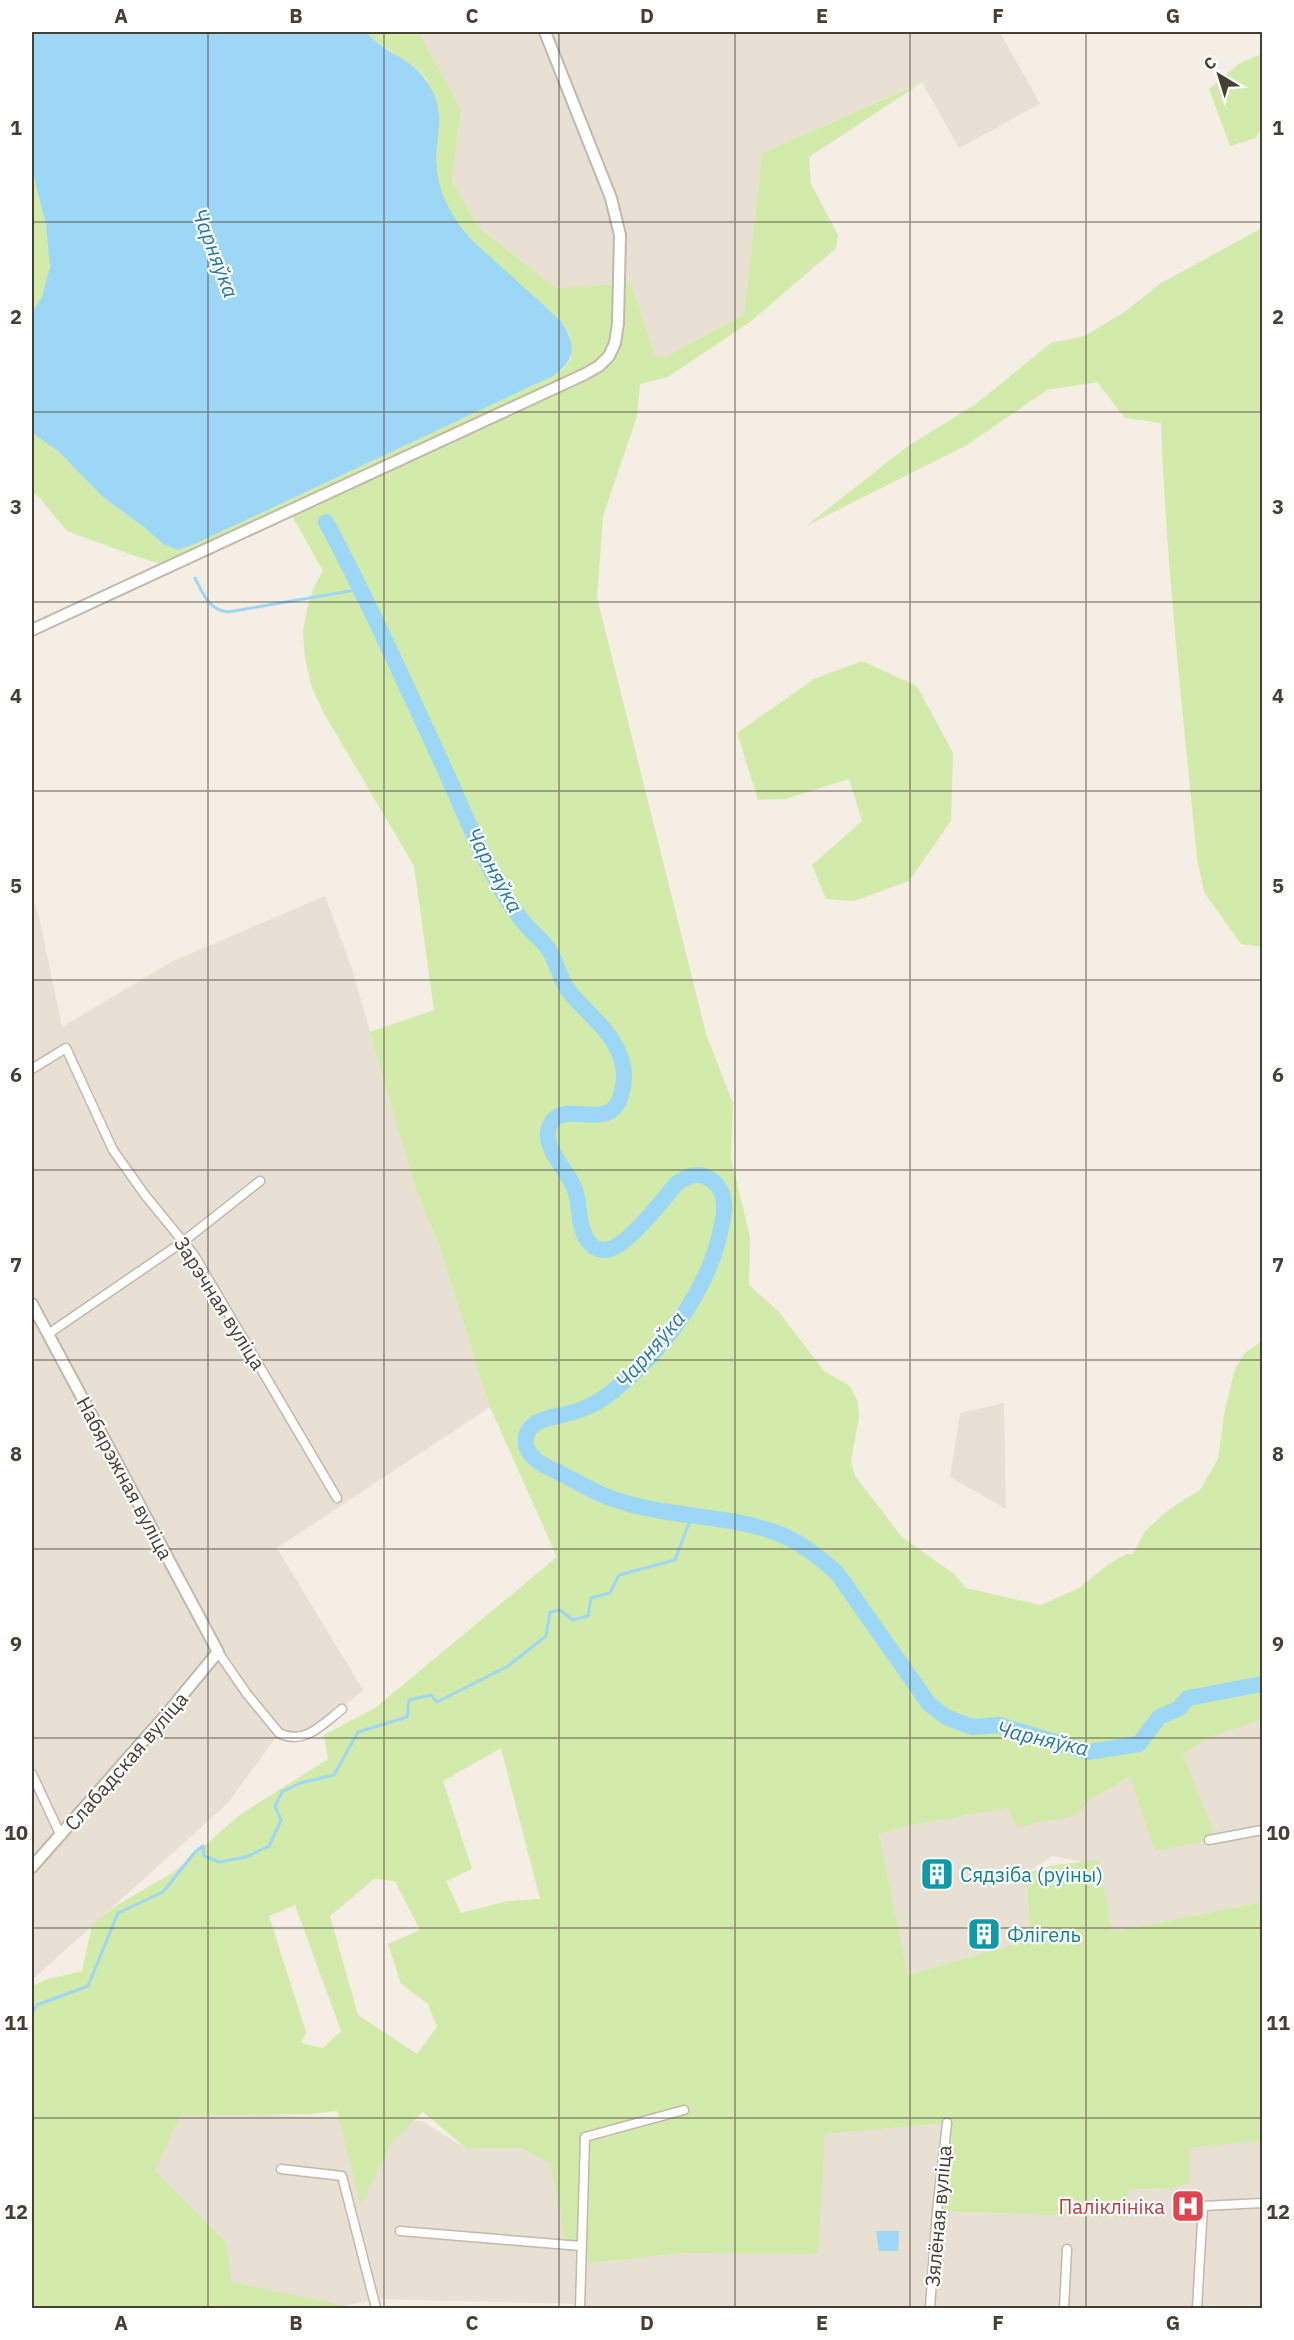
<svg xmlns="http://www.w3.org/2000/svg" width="1294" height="2340" font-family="'IBM Plex Sans',sans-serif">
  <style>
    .residential { fill: #e8e0d2 }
    .green { fill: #d2ebaa; fill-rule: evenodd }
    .water { fill: #9cd7f5 }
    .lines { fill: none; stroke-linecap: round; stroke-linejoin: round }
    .stream { stroke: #9cd7f5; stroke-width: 3 }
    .river { stroke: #9cd7f5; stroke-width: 16 }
    .minor-casing { stroke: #c3b8aa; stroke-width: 11 }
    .tertiary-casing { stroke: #c3b8aa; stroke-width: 14 }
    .minor { stroke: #fff; stroke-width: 8 }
    .tertiary { stroke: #fff; stroke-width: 10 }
    .grid { fill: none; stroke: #473e34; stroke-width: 1.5; stroke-opacity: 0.55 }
    .labels { text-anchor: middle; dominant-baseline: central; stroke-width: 4.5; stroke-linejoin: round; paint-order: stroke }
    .street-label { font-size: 20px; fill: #473e34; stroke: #fff }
    .culture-label { font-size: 20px; fill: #0d838f; stroke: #fff; text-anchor: start }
    .health-label { font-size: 20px; fill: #be3a42; stroke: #fff; text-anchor: end }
    .water-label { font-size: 21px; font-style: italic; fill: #2479a9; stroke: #fff }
    .neatline { fill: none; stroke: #473e34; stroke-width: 2 }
    .grid-label { font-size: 20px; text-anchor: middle; font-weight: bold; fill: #473e34 }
  </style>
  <rect width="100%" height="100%" fill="#f4eee5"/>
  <path class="residential" d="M419 32H1000L1040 104 959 148 922 82 762 153 744 315 663 358 655 356 630 281 620 284 556 288 479 228 452 181 461 110Z
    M32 896 39 917 62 1027 173 961 325 896 352 969 416 1190 440 1248 490 1407 277 1548 363 1690 313 1733H279L228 1803 32 1980Z
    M1004 1403 1006 1509 950 1477 960 1413Z
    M1262 1720V1902L1112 1932 1099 1861 1087 1863 1052 1856 1026 1873 1030 1930 1021 1942 908 1975 879 1834 911 1825 1009 1808 1088 1801 1131 1777 1197 1790 1183 1753 1210 1737Z
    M267 2115 422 2121 467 2149 522 2148 570 2127 582 2264 685 2253 825 2134 947 2123 937 2211 1128 2218V2190L1171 2188 1189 2148 1262 2141V2308H580L579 2304 374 2299 346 2306 232 2283 226 2242 154 2171 180 2116Z"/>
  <path class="green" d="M366 32H419L461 110 452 181 479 228 556 288 620 284 630 280 655 356 663 358 744 315 762 153 923 82 809 157 811 184 838 235 836 248 750 322 668 377 640 384 637 416 603 516 597 598 706 1034 733 1103 731 1159 750 1237 749 1285 779 1312 824 1371 850 1386 858 1402 859 1416 851 1462 855 1476 902 1537 954 1574 966 1588 1041 1605 1079 1588 1109 1564 1126 1554H1133L1145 1531 1171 1508 1200 1490 1218 1459 1225 1409 1235 1369 1245 1353 1262 1341V1720L1210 1737 1183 1754 1216 1839 1155 1851 1130 1777 1088 1801 1077 1815 1016 1827 1009 1808 911 1825 879 1834 908 1975 1021 1942 1030 1929 1026 1873 1054 1865 1099 1860 1112 1932 1262 1902V2141L1189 2148V2183L1171 2188 1128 2190V2218L937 2211 947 2123 825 2134 818 2254 685 2253 581 2264V2246L564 2244 560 2209 550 2163 522 2148 467 2149 423 2112 392 2142 361 2206 337 2111 312 2114 180 2116 155 2171 226 2242 232 2282 346 2306 347 2308H32V1986L48 1979 82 1971 92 1925 117 1905 174 1872 241 1814 328 1759 324 1735 375 1708 557 1557 490 1407 440 1248 416 1190 370 1032 434 1010 414 866 325 715 312 688 305 659 303 632 307 609 314 587 323 571 290 512 171 567 135 556 67 531 39 497 32 492V433L58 451 104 498 144 527 163 544 178 550 195 544 553 376 563 369 571 359 569 334 561 321 473 241 451 214 443 200 438 184 436 168 437 148 427 80 416 68 374 40ZM501 1748 540 1899 508 1901 461 1913 446 1881 472 1869 443 1781ZM374 1879 395 1881 420 1930 388 1944 401 1984 428 2004 437 2027 417 2054 358 2015 330 1916ZM295 1905 341 2031 323 2048 301 2043 306 2032 269 1916Z
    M1262 54V127L1256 138 1230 146 1209 89 1240 63Z
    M32 169C42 208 60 258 42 297 40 302 35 307 32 312Z
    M1262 228V227V947L1241 944 1204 892 1197 858C1183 713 1166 568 1161 423L1125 418 1097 382 1047 390 967 445 806 526 908 446 976 404 1051 343 1085 336 1126 311 1161 283Z
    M862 661 917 686 953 753 951 821 909 881 854 901 826 899 812 865 862 821 849 779 785 799 758 800 737 733 814 679Z"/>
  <path class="water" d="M32 32H366C389 58 415 56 433 92 442 110 439 127 437 146 433 185 448 213 473 241L561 321C576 345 577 359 553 376L195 544 178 550 163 544 144 527 104 498 58 451 32 433V312L42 297 50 267 46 225 32 169Z
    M876 2231H899L898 2251H879Z"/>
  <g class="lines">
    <path class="stream" d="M195 578C203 594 209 610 228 612L362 589
      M32 2013 37 2005 88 1986 118 1913 163 1892 195 1852 203 1846 204 1856 219 1862 246 1857 269 1846 281 1820 275 1806 282 1792 300 1783 334 1775 358 1732 407 1717 409 1700 431 1695 437 1702 508 1666 546 1636 550 1612 560 1610 573 1620 588 1616 591 1598 610 1593 619 1575 675 1560 692 1515"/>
    <path class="river" d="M326 522C370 604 407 688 446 772 462 808 477 846 496 880 504 896 515 912 526 925 533 933 541 939 547 947 558 962 559 981 572 995 591 1017 617 1035 623 1066 625 1076 624 1086 621 1095 610 1137 559 1094 549 1128 542 1149 569 1171 575 1190 578 1199 579 1209 580 1219 582 1233 589 1251 606 1250 627 1248 663 1199 677 1183 688 1176 699 1171 710 1179 726 1189 726 1207 722 1224 710 1289 664 1350 613 1391 602 1400 589 1407 577 1411 559 1417 522 1417 526 1445 529 1460 548 1467 560 1473 581 1484 602 1497 626 1503 672 1517 722 1515 768 1530 794 1537 817 1555 837 1573L929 1704 946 1717 972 1727 999 1725 1088 1752 1139 1744 1159 1717 1178 1709 1188 1698 1262 1684"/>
    <g class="minor-casing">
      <path id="minor" d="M32 1069 66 1048 113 1150 145 1195 194 1255 337 1498
        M48 1334 184 1241 260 1181
        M218 1652 247 1694 279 1733C304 1746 323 1724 342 1709
        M32 1774 61 1836
        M1209 1840 1262 1830
        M281 2169 342 2176 376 2308
        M400 2231 581 2246
        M580 2308 585 2137 684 2110
        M930 2308 937 2211 947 2123
        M1064 2308 1067 2249
        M1197 2308 1203 2206 1262 2203"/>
    </g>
    <g class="tertiary-casing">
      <path id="tertiary" d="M32 630 585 374 599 366 609 356 615 343 618 323 620 235 611 198 545 32
        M32 1304 218 1652 165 1716 32 1867"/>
    </g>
    <use href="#minor" class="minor"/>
    <use href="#tertiary" class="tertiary"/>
  </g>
  <path class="grid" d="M208 32V2308M384 32V2308M559 32V2308M735 32V2308M910 32V2308M1086 32V2308M32 222H1262M32 412H1262M32 602H1262M32 791H1262M32 980H1262M32 1170H1262M32 1360H1262M32 1549H1262M32 1738H1262M32 1928H1262M32 2118H1262"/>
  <defs>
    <g id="building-square" transform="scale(1.725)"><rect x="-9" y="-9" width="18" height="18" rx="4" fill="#0f9aa8" stroke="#fff"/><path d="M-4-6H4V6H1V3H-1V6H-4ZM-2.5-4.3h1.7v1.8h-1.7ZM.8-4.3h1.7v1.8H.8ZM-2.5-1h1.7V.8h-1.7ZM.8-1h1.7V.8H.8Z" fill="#fff"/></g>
    <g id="hospital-square" transform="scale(1.725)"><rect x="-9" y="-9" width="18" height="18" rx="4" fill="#e0444e" stroke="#fff"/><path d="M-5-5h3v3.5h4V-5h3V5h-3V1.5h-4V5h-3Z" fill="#fff"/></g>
  </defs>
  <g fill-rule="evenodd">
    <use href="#building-square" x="937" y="1874"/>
    <use href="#building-square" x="984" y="1934"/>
    <use href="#hospital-square" x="1188" y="2206"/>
  </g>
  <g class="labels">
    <g class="street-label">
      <text transform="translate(220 1303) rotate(58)">Зарэчная вуліца</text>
      <text transform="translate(125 1478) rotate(62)">Набярэжная вуліца</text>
      <text transform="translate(126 1761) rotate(-49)">Слабадская вуліца</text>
      <text transform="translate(938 2216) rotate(-85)">Зялёная вуліца</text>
    </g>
    <g class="culture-label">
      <text x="960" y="1874">Сядзіба (руіны)</text>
      <text x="1007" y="1934">Флігель</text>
    </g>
    <g class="health-label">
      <text x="1165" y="2206">Паліклініка</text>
    </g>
    <g class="water-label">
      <text transform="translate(216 253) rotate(69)">Чарняўка</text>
      <text transform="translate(495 870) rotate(61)">Чарняўка</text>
      <text transform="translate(650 1349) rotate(-49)">Чарняўка</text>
      <text transform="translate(1043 1738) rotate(13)">Чарняўка</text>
    </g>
  </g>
  <rect width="1294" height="2340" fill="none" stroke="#ffffff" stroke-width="66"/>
  <g transform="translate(1219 75) rotate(322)" stroke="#ffffff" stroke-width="4.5" paint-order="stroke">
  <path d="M0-4.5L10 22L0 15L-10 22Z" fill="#473e34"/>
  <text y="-9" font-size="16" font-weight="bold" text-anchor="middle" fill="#473e34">С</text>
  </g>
  <rect x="33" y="33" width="1228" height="2274" class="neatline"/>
  <g class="grid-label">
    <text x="121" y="23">A</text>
    <text x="296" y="23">B</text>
    <text x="472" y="23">C</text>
    <text x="647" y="23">D</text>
    <text x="822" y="23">E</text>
    <text x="998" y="23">F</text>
    <text x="1173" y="23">G</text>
    <text x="16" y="135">1</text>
    <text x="1278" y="135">1</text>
    <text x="16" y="324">2</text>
    <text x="1278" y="324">2</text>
    <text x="16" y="514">3</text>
    <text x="1278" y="514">3</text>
    <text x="16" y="703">4</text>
    <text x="1278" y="703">4</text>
    <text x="16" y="893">5</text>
    <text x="1278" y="893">5</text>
    <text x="16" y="1082">6</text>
    <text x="1278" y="1082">6</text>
    <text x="16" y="1272">7</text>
    <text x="1278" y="1272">7</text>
    <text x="16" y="1461">8</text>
    <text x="1278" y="1461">8</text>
    <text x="16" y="1651">9</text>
    <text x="1278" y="1651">9</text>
    <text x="16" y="1840">10</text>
    <text x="1278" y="1840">10</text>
    <text x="16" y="2030">11</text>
    <text x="1278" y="2030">11</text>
    <text x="16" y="2219">12</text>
    <text x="1278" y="2219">12</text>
    <text x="121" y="2330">A</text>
    <text x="296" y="2330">B</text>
    <text x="472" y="2330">C</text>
    <text x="647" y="2330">D</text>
    <text x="822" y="2330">E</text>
    <text x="998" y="2330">F</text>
    <text x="1173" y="2330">G</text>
  </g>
</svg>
